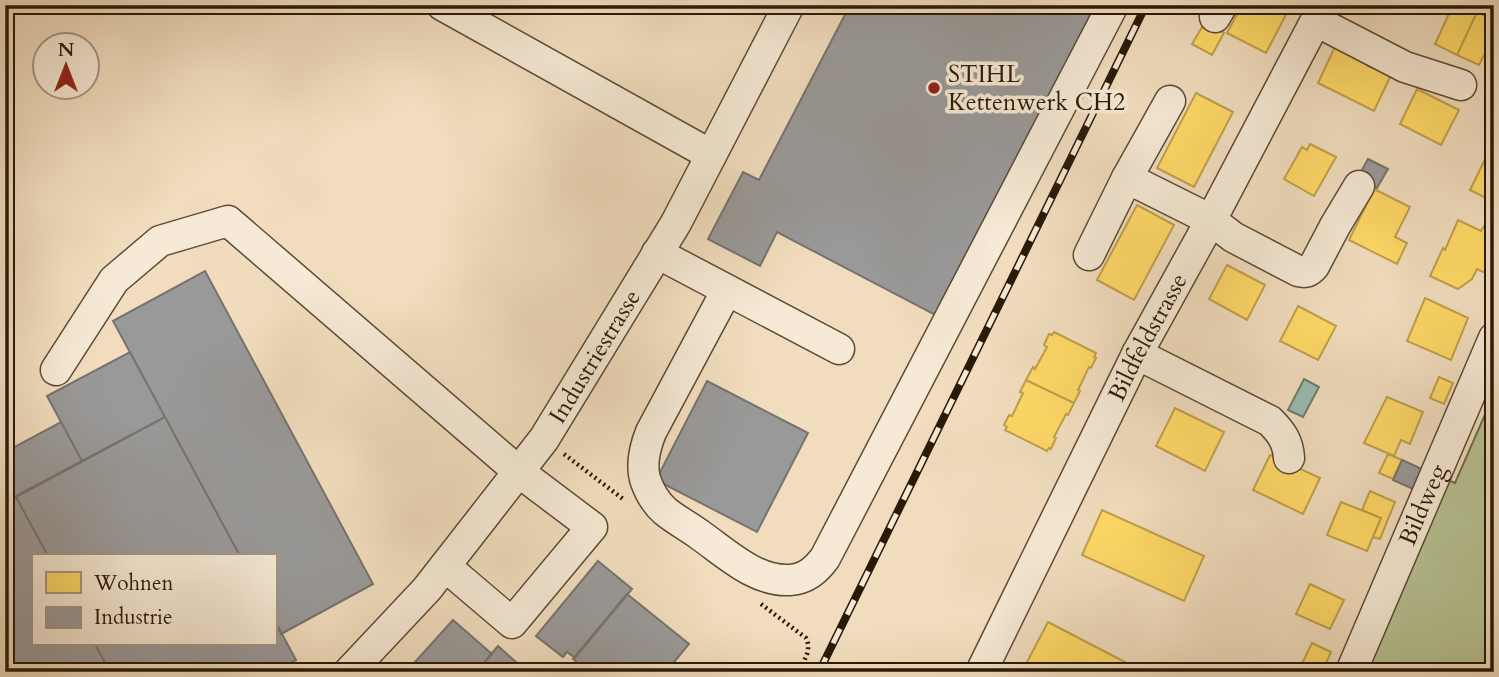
<svg xmlns="http://www.w3.org/2000/svg" width="1499" height="677" font-family="Cardo,serif">
  <style>
    .green { fill: #b7c294; stroke: #706e4e; stroke-width: 2 }
    .water { fill: #9bbcb1; stroke: #6d7b6d; stroke-width: 2 }
    .homes { fill: #ffd966; stroke: #bfa04a; stroke-width: 2 }
    .industry { fill: #999; stroke: #77736e; stroke-width: 2 }
    .lines { fill: none; stroke-linecap: round; stroke-linejoin: round }
    .minor-casing { stroke: #5b4b36; stroke-width: 33 }
    .path { stroke: #291a08; stroke-width: 4.5; stroke-dasharray: 2 3.5; stroke-linecap: butt }
    .minor { stroke: #f6e9d5; stroke-width: 30 }
    .rail-casing { stroke: #291a08; stroke-width: 8 }
    .rail { stroke: #f6e9d5; stroke-width: 5; stroke-dasharray: 16; stroke-linecap: butt }
    .poi-dot { fill: #8f2418; stroke: #f6e9d5; stroke-width: 2.5 }
    .labels { text-anchor: middle; dominant-baseline: central; stroke-width: 7; stroke-linejoin: round; paint-order: stroke }
    .poi-label { font-size: 24px; fill: #291a08; stroke: #f6e9d5; text-anchor: start }
    .street-label { font-size: 24px; fill: #291a08; stroke: #f6e9d5 }
  </style>
  <rect width="100%" height="100%" fill="#f1ddbe"/>
  <filter id="stains"><feTurbulence type="fractalNoise" baseFrequency=".00286" numOctaves="4"/><feColorMatrix values="0 0 0 0 .2 0 0 0 0 .09 0 0 0 0 .02 0 0 0 .5 -.17"/></filter>
  <radialGradient id="worn" r=".72"><stop offset=".6" stop-color="#630" stop-opacity="0"/><stop offset="1" stop-color="#630" stop-opacity=".3"/></radialGradient>
  <path class="green" d="M1487 410 1494 412V672H1359L1443 478 1455 483Z"/>
  <path class="water" d="M1304 379 1319 387 1303 417 1288 410Z"/>
  <path class="homes" d="M1242 5H1291L1266 53 1227 33Z
    M1453 5H1462L1477 12 1457 55 1435 44Z
    M1477 12 1494 20V35L1479 65 1457 55Z
    M1205 22 1224 33 1212 55 1192 44Z
    M1338 40 1373 58 1368 66 1391 75 1374 111 1318 83Z
    M1417 89 1459 110 1441 145 1400 124Z
    M1196 93 1233 112 1194 187 1157 168Z
    M1310 144 1336 157 1314 196 1284 179 1302 147 1307 150Z
    M1489 151 1494 154V202L1470 190Z
    M1374 189 1410 207 1395 237 1407 243 1397 264 1349 240Z
    M1137 205 1174 225 1134 300 1097 280Z
    M1458 220 1481 231 1484 226 1494 230V277L1477 269 1472 279 1458 289 1430 276 1443 248 1445 250Z
    M1227 265 1265 285 1247 320 1209 299Z
    M1425 298 1468 318 1451 360 1407 341Z
    M1298 306 1336 326 1318 360 1280 341Z
    M1054 332 1096 353 1094 357 1096 358 1091 368 1089 367 1078 390 1080 391 1074 403 1026 380 1033 367 1035 369 1047 347 1044 345 1049 334 1052 335Z
    M1439 377 1453 383 1444 404 1430 398Z
    M1026 380 1074 403 1068 415 1066 414 1054 437 1056 438 1051 449 1049 448 1047 451 1005 430 1007 427 1004 425 1009 415 1012 416 1023 393 1020 392Z
    M1387 397 1423 412 1410 444 1401 440 1394 456 1364 443Z
    M1175 408 1224 432 1205 471 1156 446Z
    M1388 454 1402 460 1393 479 1379 473Z
    M1270 455 1320 478 1303 514 1253 490Z
    M1370 491 1395 502 1380 539 1373 537 1381 518 1362 510Z
    M1341 502 1381 518 1367 551 1327 535Z
    M1102 510 1204 556 1184 601 1082 555Z
    M1310 584 1344 600 1330 629 1296 614Z
    M1048 622 1144 672H1035L1025 666Z
    M1312 643 1331 652 1322 672H1298Z"/>
  <path class="industry" d="M850 5H1105L941 318 777 232 760 266 708 239 743 172 759 180Z
    M1368 159 1388 169 1377 188 1358 177Z
    M205 271 373 584 281 634 275 621V556H240L113 321Z
    M130 352 165 417 82 461 47 396Z
    M707 381 808 433 757 532 656 480Z
    M165 417 240 556H48L16 497Z
    M61 422 82 461 5 502V452Z
    M1402 460 1422 469 1413 489 1393 480Z
    M16 497 48 556H33V644H95L110 672H5V502Z
    M598 561 632 589 575 658 567 652 563 657 536 636Z
    M627 594 689 644 666 672H588L573 659Z
    M453 620 492 654 476 672H406Z
    M275 621 296 660 274 672H110L95 644H275Z
    M498 646 527 672H476Z"/>
  <g class="lines">
    <g class="minor-casing">
      <g id="minor">
        <path d="M442 5 711 155"/>
        <path d="M1215 17 1222 5"/>
        <path d="M1316 21 1405 67 1461 85"/>
        <path d="M1127 178 1211 220 1233 237 1298 271C1306 273 1309 272 1314 266L1335 226 1359 186"/>
        <path d="M657 253 839 349"/>
        <path d="M1089 255 1127 178 1170 101"/>
        <path d="M727 290 651 432C645 447 641 464 645 479 649 491 656 503 665 511 676 520 689 527 700 535 727 554 756 582 790 580 806 579 816 570 825 558L1113 5"/>
        <path d="M1137 354 1270 421C1282 433 1288 442 1289 458"/>
        <path d="M56 370 114 280 160 241 228 221 519 472 592 527 512 623 445 566"/>
        <path id="s1" d="M349 672 427 589 544 439 676 223 789 5"/>
        <path id="s2" d="M981 672 1137 354 1211 220 1324 5"/>
        <path id="s3" d="M1351 672 1494 338"/>
      </g>
    </g>
    <path class="path" d="M564 454 623 499
      M761 604 806 638C812 651 804 660 798 672"/>
    <use href="#minor" class="minor"/>
    <g class="rail-casing">
      <path id="rail" d="M819 672 1146 5"/>
    </g>
    <use href="#rail" class="rail"/>
  </g>
  <circle class="poi-dot" cx="934" cy="88" r="7"/>
  <g class="labels">
    <g class="poi-label">
      <text x="948" y="74">STIHL<tspan x="948" dy="28">Kettenwerk CH2</tspan></text>
    </g>
    <g class="street-label">
      <text stroke="none"><textPath href="#s2" startOffset="374">Bildfeldstrasse</textPath></text>
      <text stroke="none"><textPath href="#s1" startOffset="401">Industriestrasse</textPath></text>
      <text stroke="none"><textPath href="#s3" startOffset="182">Bildweg</textPath></text>
    </g>
  </g>
  <rect width="1499" height="677" fill="none" stroke="#f1ddbe" stroke-width="28"/>
  <rect x="7" y="7" width="1485" height="663" fill="none" stroke="#291a08" stroke-width="3.5"/>
  <rect x="14" y="14" width="1471" height="649" fill="none" stroke="#291a08" stroke-width="2"/>
  <rect x="32" y="554" width="245" height="91" fill="#f6e9d5" stroke="#a49683" stroke-width="2"/>
  <rect x="46" y="572" width="35" height="21" fill="#ffd966" stroke="#a49683" stroke-width="2"/>
  <text x="94" y="590" font-size="21" fill="#291a08">Wohnen</text>
  <rect x="46" y="607" width="35" height="21" fill="#999999" stroke="#a49683" stroke-width="2"/>
  <text x="94" y="624" font-size="21" fill="#291a08">Industrie</text>
  <g transform="translate(66 66)"><circle r="33" fill="#f6e9d5" stroke="#a49683" stroke-width="2"/>
  <path d="M0-5L12 26L0 18L-12 26Z" fill="#8f2418"/>
  <text y="-10" font-size="19" font-weight="bold" text-anchor="middle" fill="#291a08">N</text>
  </g>
  <rect width="100%" height="100%" filter="url(#stains)"/>
  <rect width="100%" height="100%" fill="url(#worn)"/>
</svg>
